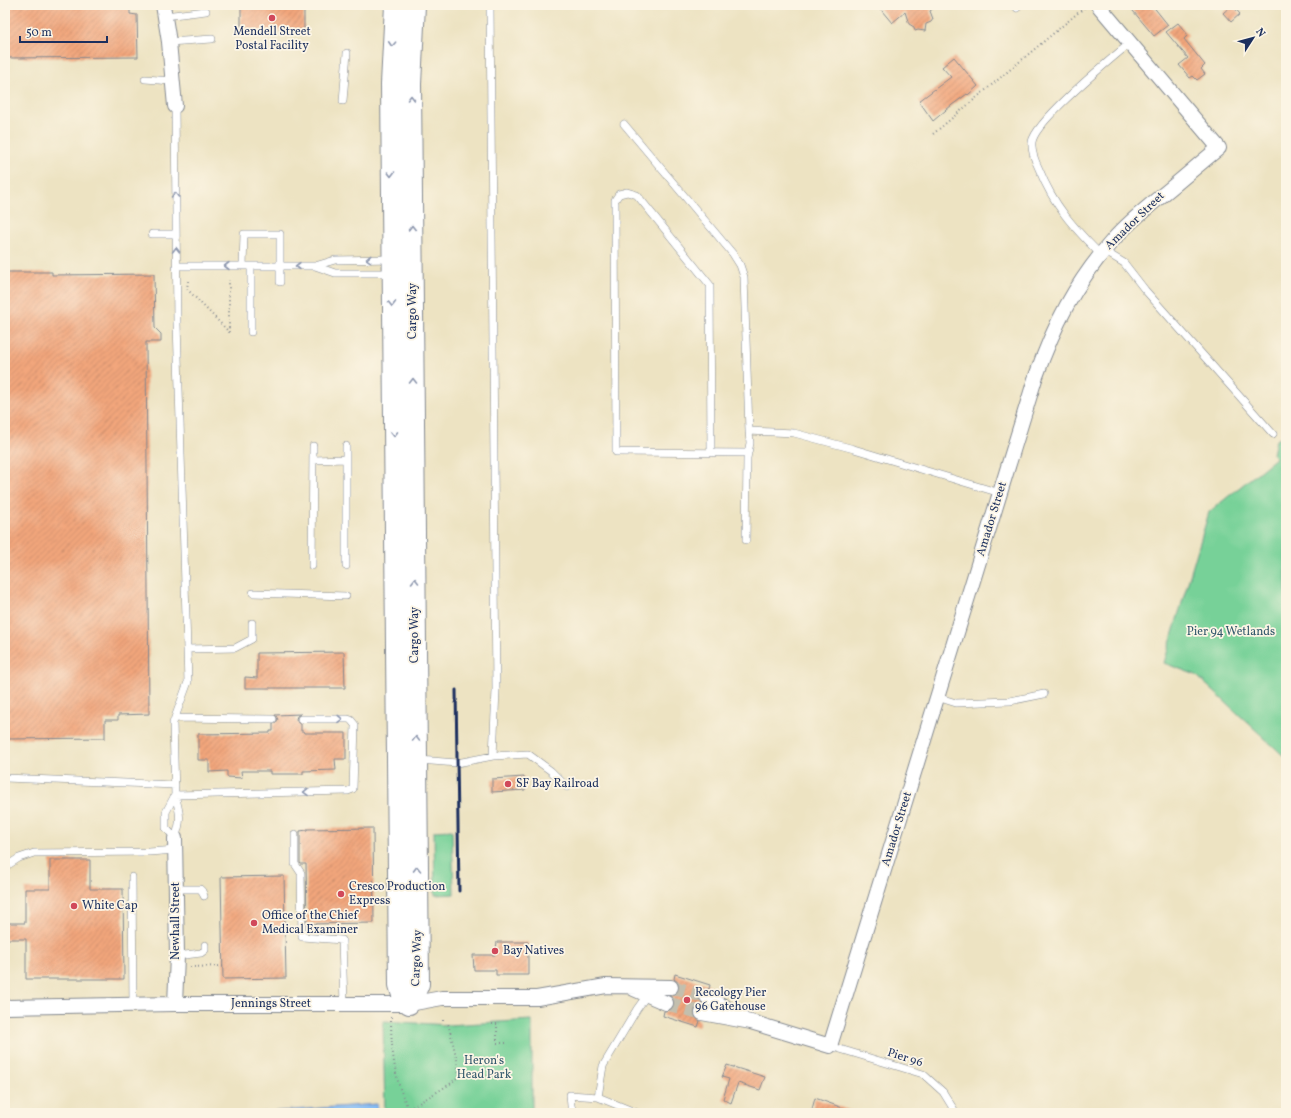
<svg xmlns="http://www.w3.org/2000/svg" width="1291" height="1118" font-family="Vollkorn,serif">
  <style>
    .green { fill: #77d198; stroke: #49807b }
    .water { fill: #85bcf5; stroke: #5076aa }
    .building { fill: url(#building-hatch) }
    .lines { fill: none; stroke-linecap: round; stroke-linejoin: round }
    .minor-tunnel { stroke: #c3bfae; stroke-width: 14; stroke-dasharray: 14 7; stroke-linecap: butt }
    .service-casing { stroke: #848990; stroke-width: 8 }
    .minor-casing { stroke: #848990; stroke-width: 16 }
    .secondary-casing { stroke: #848990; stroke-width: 22 }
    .path { stroke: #848990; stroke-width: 2; stroke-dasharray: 1 3; stroke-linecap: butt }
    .service { stroke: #fff; stroke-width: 7 }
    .minor { stroke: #fff; stroke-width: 14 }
    .secondary { stroke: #fff; stroke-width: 20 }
    .rail { stroke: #1b2f5e; stroke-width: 3 }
    .oneway { stroke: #8d97ae }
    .poi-dot { fill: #d1495b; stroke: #fcf5e5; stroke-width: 1.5 }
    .labels { text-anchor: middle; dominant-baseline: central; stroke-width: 3.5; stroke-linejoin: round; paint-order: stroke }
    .poi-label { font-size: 12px; fill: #1b2f5e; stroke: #fcf5e5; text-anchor: start }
    .street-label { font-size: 12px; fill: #1b2f5e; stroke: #fcf5e5 }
    .park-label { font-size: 12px; fill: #32586c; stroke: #fcf5e5 }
  </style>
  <defs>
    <pattern id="building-hatch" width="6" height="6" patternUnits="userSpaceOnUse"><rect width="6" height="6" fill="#f2a67c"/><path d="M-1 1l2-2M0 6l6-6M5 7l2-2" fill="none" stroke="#c38869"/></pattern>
  </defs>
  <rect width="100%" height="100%" fill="#fcf5e5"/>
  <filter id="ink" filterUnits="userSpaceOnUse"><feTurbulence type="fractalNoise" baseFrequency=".025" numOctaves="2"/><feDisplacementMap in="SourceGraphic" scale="8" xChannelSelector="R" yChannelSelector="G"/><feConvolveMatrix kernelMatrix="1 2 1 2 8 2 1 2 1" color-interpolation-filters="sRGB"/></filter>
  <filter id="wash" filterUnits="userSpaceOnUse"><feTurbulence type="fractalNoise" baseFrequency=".012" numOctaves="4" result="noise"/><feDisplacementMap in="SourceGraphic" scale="16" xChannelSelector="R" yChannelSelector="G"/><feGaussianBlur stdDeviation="0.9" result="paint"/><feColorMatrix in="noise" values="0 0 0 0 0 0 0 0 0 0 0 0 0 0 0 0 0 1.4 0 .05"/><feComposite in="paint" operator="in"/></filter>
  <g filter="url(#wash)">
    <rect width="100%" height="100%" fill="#ede3c2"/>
    <path class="green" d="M1286 435V758L1196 675 1164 663 1209 512 1276 458 1273 454 1276 440Z
      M452 830 454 894 435 895 434 831Z
      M532 1020V1113H385L383 1021 448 1025Z"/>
    <path class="water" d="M377 1104V1113H253Z"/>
    <g id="blocks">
      <path class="building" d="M5 5H130V14L137 15 138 57 5 58Z
        M241 5H304V30L241 31Z
        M877 5H937L930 11 933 19 931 22 926 24 925 31 918 30 915 31 914 27 909 24 905 12 892 23Z
        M1128 5H1152L1168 25 1154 36Z
        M1232 5 1240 14 1231 22 1223 13Z
        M1178 23 1188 35 1184 39 1205 65 1201 69 1205 74 1197 80 1193 76 1190 78 1179 65 1188 58 1166 32Z
        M954 57 978 86 968 95 967 94 952 105 933 121 919 101 951 77 942 67Z
        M5 272H52V275L154 274 155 328 161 334V342H146L149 714 118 715V720H105V738L5 739Z
        M344 652 345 688H245V677L257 678V653Z
        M301 714 297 716 296 719 298 723 301 724V731H303L304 733H346V759H335L336 770 303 771V774H270V771H241L242 778 227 777V771L209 772V760H198V734L270 733V731H273V724L276 723 278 719 275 715Z
        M524 777 525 790 492 792V779Z
        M373 828 374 923 307 924 306 864H301L300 863V831L307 830V829Z
        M50 860H90V889H123L124 979H26V939H5V923H25V889H50Z
        M284 876 286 978 223 979 221 877Z
        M497 942H528V975H496V970H474L473 955H495Z
        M675 974 710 985 709 989 703 990 700 993 699 997 700 1001 703 1005H699L694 1011V1016L700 1021 698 1027 663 1016 664 1011 671 1010 674 1006V1002L670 995H675L678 991 679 983 674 979Z
        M727 1065 765 1077 760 1090 738 1083 731 1103 723 1099 729 1079 722 1077Z
        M815 1098 854 1112V1113H811Z"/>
    </g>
  </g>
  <g filter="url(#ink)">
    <use href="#blocks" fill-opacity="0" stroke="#848990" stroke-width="1"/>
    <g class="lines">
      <path class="minor-tunnel" d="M671 987 707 997
        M666 1003 702 1013"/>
      <g class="service-casing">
        <path id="service" d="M490 5 496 690 493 756
          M1015 5 1017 8
          M165 16 206 11
          M169 42 212 39
          M145 79 172 81
          M343 101 347 53
          M175 106 177 323 188 682 173 723 175 795 348 791 353 789 355 725 351 720 348 719H301
          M624 124 733 254 740 265 744 277 749 431
          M152 234H176
          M1104 251 1124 263 1145 290 1273 434
          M1101 255C1073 227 1054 206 1039 169 1035 161 1031 152 1032 142 1035 121 1111 59 1130 43
          M176 266H315L335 260 392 259
          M243 266 244 234H280V282
          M315 266 335 273H391
          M251 332V266
          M711 453 710 285 637 195 627 192 619 194 615 200 616 452 748 453
          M313 460 346 459
          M746 540 747 458 750 443 749 431 794 433 854 449 1000 493
          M312 566 313 446
          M346 566V446
          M253 593 346 596
          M187 649 235 648 252 639V623
          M937 697 956 703 1010 701 1044 694
          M176 718 273 719
          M419 760 457 763 493 756 528 754 551 771 567 787
          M5 778 175 785
          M175 795C180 813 182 820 175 838L166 828V812Z
          M295 834V864L301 873 302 937 342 940 344 1004
          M5 867 19 858 34 853 149 852 176 850
          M132 877 133 1006
          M176 889H200L202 891 204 896
          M177 956 201 953 205 950V945
          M830 1046 923 1074 943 1092 956 1113
          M598 1097 603 1066 637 1009 647 995
          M574 1113 571 1106 570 1095 598 1097 637 1113"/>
      </g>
      <g class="minor-casing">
        <path id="minor" d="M163 5 169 42 175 106
          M634 989 666 1003
          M707 997 741 1016
          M175 1004 177 956 175 838
          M5 1007 175 1004H409L442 998H537L606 986 671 987
          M702 1013 751 1022 830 1046 1035 379C1054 325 1075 283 1113 240 1127 224 1144 210 1160 197 1180 181 1199 164 1219 148L1098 5"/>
      </g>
      <g class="secondary-casing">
        <path id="secondary" d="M395 5 391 84 399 985 401 992 409 1004 416 991 419 984 411 84 415 5"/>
      </g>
      <path class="path" d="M933 134 1085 7
        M188 281 187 289 229 332V280
        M190 967 223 966
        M391 1017C391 1045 394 1084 409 1109V1113
        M443 1020V1023
        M492 1024H497V1043H506
        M459 1076H506
        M409 1109 450 1084 459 1076 457 1060 448 1023
        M409 1109 417 1113"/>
      <use href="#service" class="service"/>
      <use href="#minor" class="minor"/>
      <use href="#secondary" class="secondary"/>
      <path class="rail" d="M456 690 459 891"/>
    </g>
    <defs><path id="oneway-chevron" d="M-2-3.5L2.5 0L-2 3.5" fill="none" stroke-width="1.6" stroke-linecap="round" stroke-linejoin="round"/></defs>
    <g class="oneway">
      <use href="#oneway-chevron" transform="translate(392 44) rotate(93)"/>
      <use href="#oneway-chevron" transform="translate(411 98) rotate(-90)"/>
      <use href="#oneway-chevron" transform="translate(391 174) rotate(90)"/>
      <use href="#oneway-chevron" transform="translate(175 195) rotate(-90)"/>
      <use href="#oneway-chevron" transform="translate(412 228) rotate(-90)"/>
      <use href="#oneway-chevron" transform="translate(176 250) rotate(-91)"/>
      <use href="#oneway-chevron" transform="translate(369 259) rotate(178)"/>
      <use href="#oneway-chevron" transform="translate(227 266) rotate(180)"/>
      <use href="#oneway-chevron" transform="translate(298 266) rotate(-180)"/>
      <use href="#oneway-chevron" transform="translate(392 304) rotate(89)"/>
      <use href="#oneway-chevron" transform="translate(413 381) rotate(-90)"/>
      <use href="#oneway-chevron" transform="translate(394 434) rotate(89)"/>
      <use href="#oneway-chevron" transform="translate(415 581) rotate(-90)"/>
      <use href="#oneway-chevron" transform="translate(340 719) rotate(1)"/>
      <use href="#oneway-chevron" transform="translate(416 739) rotate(-90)"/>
      <use href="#oneway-chevron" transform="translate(306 792) rotate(179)"/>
      <use href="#oneway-chevron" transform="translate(417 869) rotate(-91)"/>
    </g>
  </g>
  <g class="poi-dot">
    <circle cx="272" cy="18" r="4"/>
    <circle cx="508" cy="784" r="4"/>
    <circle cx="341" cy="894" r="4"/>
    <circle cx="74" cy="906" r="4"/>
    <circle cx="254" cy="923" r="4"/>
    <circle cx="495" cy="951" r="4"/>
    <circle cx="687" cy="1000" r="4"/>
  </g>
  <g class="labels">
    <g class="poi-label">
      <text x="272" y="32" text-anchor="middle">Mendell Street<tspan x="272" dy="14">Postal Facility</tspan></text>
      <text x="516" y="784">SF Bay Railroad</text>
      <text x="349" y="887">Cresco Production<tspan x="349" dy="14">Express</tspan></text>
      <text x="82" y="906">White Cap</text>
      <text x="262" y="916">Office of the Chief<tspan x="262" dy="14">Medical Examiner</tspan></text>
      <text x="503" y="951">Bay Natives</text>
      <text x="695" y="993">Recology Pier<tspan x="695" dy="14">96 Gatehouse</tspan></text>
    </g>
    <g class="street-label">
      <text transform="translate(1135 221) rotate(-44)">Amador Street</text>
      <text transform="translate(413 311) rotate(-90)">Cargo Way</text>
      <text transform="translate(992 519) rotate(-73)">Amador Street</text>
      <text transform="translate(415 635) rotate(-90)">Cargo Way</text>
      <text transform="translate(897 829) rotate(-73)">Amador Street</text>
      <text transform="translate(176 921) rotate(-90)">Newhall Street</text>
      <text transform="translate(417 958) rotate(-88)">Cargo Way</text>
      <text x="271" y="1004">Jennings Street</text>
      <text transform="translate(905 1058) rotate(18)">Pier 96</text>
    </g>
    <g class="park-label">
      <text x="1231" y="632">Pier 94 Wetlands</text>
      <text x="484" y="1061">Heron's<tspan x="484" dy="14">Head Park</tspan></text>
    </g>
  </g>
  <rect width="1291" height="1118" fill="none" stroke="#fcf5e5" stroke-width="20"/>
  <g transform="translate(1253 38) rotate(54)" stroke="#fcf5e5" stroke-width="3" paint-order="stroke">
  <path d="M0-3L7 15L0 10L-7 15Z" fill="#1b2f5e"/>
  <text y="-6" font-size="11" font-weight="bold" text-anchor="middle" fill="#1b2f5e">N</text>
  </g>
  <path d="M20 36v6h87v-6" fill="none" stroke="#1b2f5e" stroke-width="2"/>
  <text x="26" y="36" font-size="12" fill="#1b2f5e" stroke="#fcf5e5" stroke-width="3" paint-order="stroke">50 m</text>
</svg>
